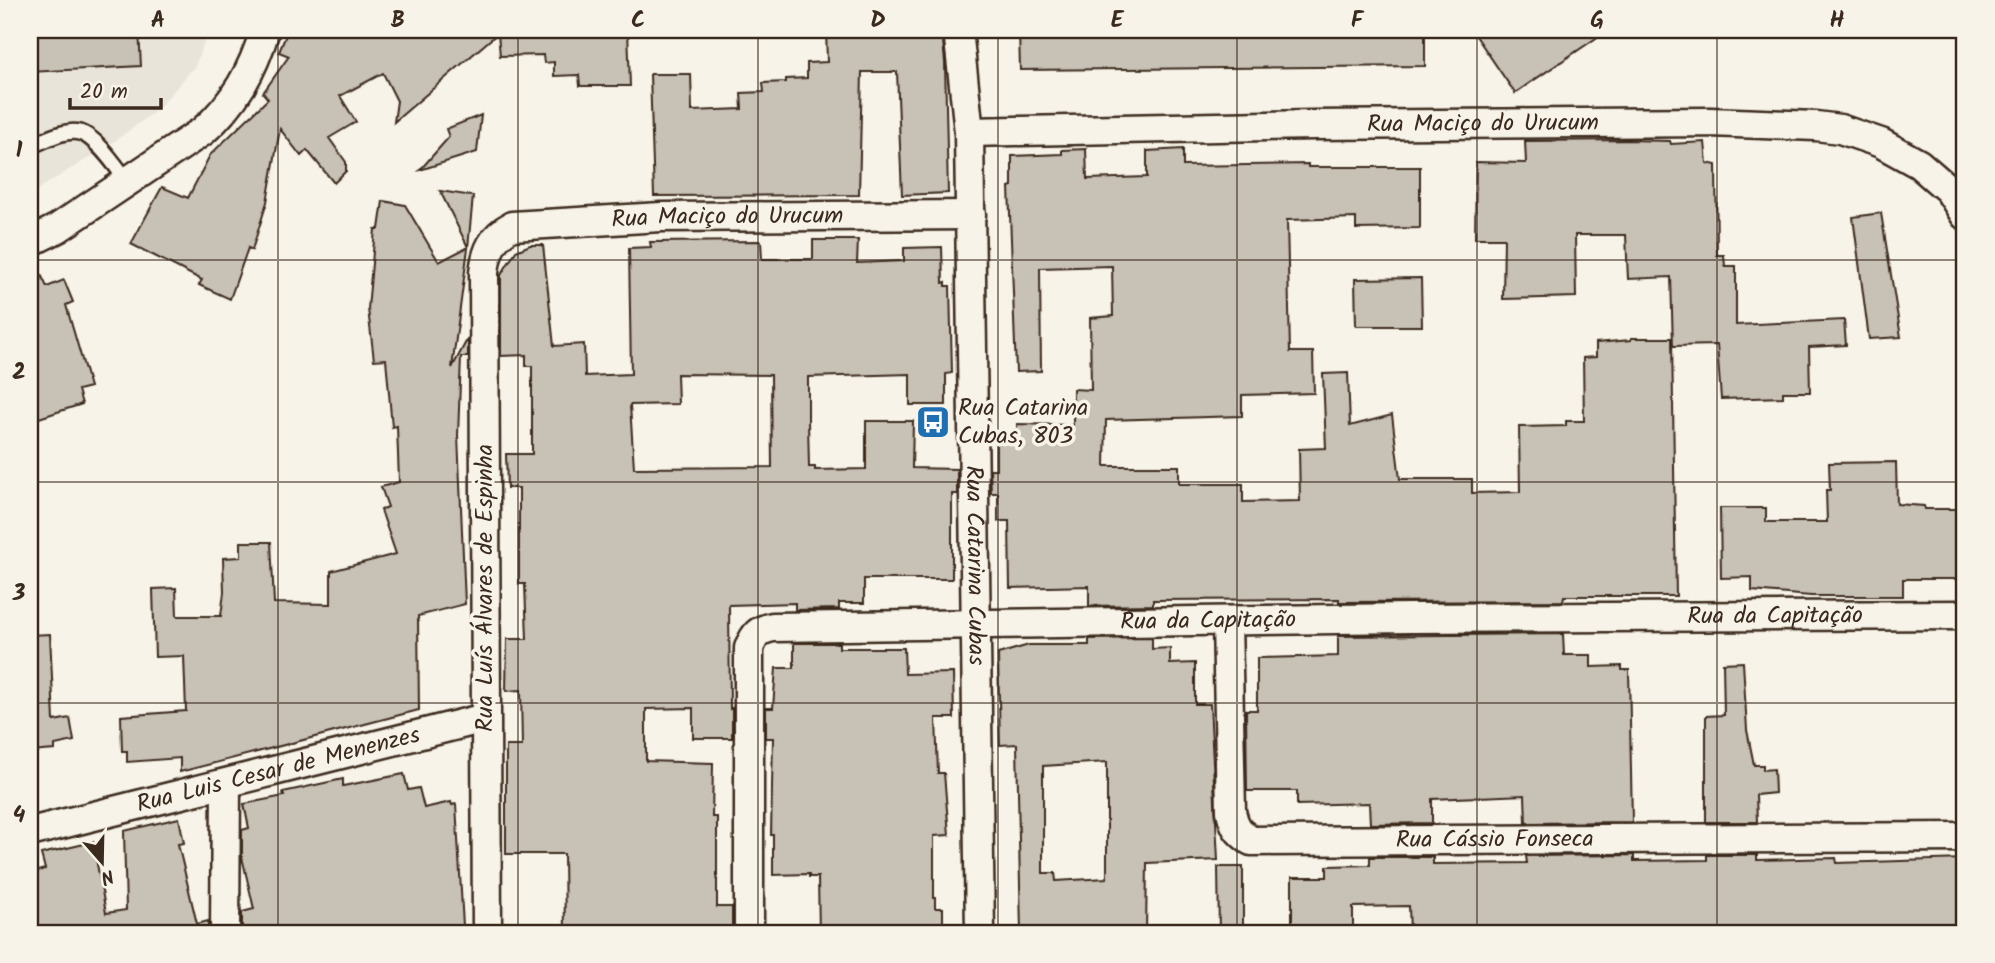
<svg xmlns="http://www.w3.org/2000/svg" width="1995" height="963" font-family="Kalam,sans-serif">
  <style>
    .built { fill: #e9e4d9 }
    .building { fill: #c8c1b6; stroke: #3b2a1e; stroke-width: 2; fill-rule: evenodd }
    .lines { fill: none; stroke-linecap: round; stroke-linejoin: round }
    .lane-casing { stroke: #3b2a1e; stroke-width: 19 }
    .street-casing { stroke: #3b2a1e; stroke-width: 33 }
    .lane { stroke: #f7f3e8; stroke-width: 14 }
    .street { stroke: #f7f3e8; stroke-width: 28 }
    .grid { fill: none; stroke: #3b2a1e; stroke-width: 2; stroke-opacity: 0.55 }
    .labels { text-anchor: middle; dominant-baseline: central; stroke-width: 7; stroke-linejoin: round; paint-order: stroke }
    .street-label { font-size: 24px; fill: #3b2a1e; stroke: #f7f3e8 }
    .poi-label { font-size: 24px; fill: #3b2a1e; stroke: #f7f3e8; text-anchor: start }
    .neatline { fill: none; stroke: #3b2a1e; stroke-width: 2.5 }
    .grid-label { font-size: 23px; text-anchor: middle; font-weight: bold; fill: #3b2a1e }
  </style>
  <rect width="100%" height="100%" fill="#f7f3e8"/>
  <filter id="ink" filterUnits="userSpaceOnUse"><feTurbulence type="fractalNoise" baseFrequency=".0143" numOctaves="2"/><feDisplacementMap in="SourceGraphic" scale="14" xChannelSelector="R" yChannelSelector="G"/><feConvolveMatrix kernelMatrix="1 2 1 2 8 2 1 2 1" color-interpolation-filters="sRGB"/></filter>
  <g filter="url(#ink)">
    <path class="built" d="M30 30H209L195 66 157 110 108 146 30 194Z"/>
    <path class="building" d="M30 30H139L141 66 30 72Z
      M288 30H628L630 86H580L579 75 554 76V62L544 63 543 55 500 56 498 33 394 122 397 101 383 73 340 96 356 122 329 138 346 162V171L334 183 307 150 301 156 280 129 267 202 252 250 248 248 230 299 199 285 202 280 131 244 162 187 188 198 210 155 268 99 263 93 289 56 279 52Z
      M826 30H942L945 63 948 193 902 195 897 72H862L859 195 654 196 650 74H691L692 111 742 109 741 93 764 92 763 83 786 82V79L807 78V63L827 62Z
      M1019 30H1425V66L1020 70Z
      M1472 30H1608L1515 93Z
      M481 115 477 152 420 170 449 137 446 129Z
      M1628 140 1670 141 1671 144 1705 142 1707 163 1716 165 1717 255H1724L1725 266H1736V325L1844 320 1846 345 1809 347 1810 392H1783V397L1721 399 1717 345 1673 346 1671 277 1628 279 1626 235H1575L1576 297 1503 299 1504 238H1475L1476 162 1526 163 1525 141Z
      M1086 149 1087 179 1147 177V151L1183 149V166L1308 164V167H1420V228L1356 229V218L1287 220 1290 352H1313L1314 393 1242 395V416L1106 420 1105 466H1179V484H1243V502L1300 501 1299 449 1326 448 1323 374 1348 373 1350 426 1392 415 1400 479H1472V493L1520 492 1519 427 1566 426V421H1584L1583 358 1596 357V343L1631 340V338H1672L1676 596H1564L1563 601 1339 602V599L1156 600H1153V605L1089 606V586L1010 588 1009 521H998V493H991L990 469H996V443L1017 442V424L1073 425V389L1091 390 1090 318 1113 316 1112 266 1040 268 1041 371 1016 372 1009 187 1012 186V156L1062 154V150Z
      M440 191 473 196 468 248 452 368 468 338V357H461L458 435 465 604 418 616 419 710 180 772V758L127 762V751H122L121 716 186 711 184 656 155 657 153 589 176 588 177 616H221L224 592 223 558 241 557V542H271L274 603 331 604V571L396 554 381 510 388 507 381 487 399 482 397 426 392 427 386 359 374 360 368 309 375 229H379L383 201 405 205 439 262 468 247Z
      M1881 213 1901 337 1869 339 1853 217Z
      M813 240H858L857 263 904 261V248L942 247 943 283 946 282V286H950L952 373 946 374V405H910V374L808 377V421L809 467H815V470L866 469V421H913L912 468 957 469V494H952V579H864V603H839V609L795 610V603L729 605 730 709 732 708V738H693V708L646 709V761L713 763 712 817H717V907H732V933H565L564 854H506V746H522L521 690 506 691 507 639H527L525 584H519V488H507L506 454H532V366H526V355L501 356V275L516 251 530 245H543L554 346 584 344 585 376 631 374 629 248 651 247 650 242 761 241 762 259H813ZM677 374 771 375 772 467 634 468 630 405 678 404Z
      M33 258 47 287 64 280 73 302 66 305 90 387 78 390 82 404 36 419 30 397V259Z
      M1421 278 1422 326H1356L1355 279Z
      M1896 462 1897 504 1924 506 1925 509H1965V579H1903V596H1811L1752 591V577L1721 578 1720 508H1766V522H1827L1826 490H1830L1829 463Z
      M50 634 54 721 70 718 74 741 55 745V750L30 752V635Z
      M1563 634 1564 655H1591V667L1622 666V670H1629L1632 822 1526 823 1525 795 1432 799V823L1370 824 1369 803 1297 805V791H1247L1246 710H1257V658L1338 656V636Z
      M1152 638V649L1170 648V664L1195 663V704H1210L1218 860 1147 863 1146 933H1021L1017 744 1000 745 998 654 1029 645H1089V639ZM1107 762V878L1056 881 1055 873H1043V766Z
      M794 643H839V648H904L905 674 953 673 954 718H936L938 773H944L949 835 934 836V898H935V908H943V933H819L818 877H809V874L773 875V835H771L773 738H766V708H773L776 668H794Z
      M1743 662 1747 730 1754 765H1763V770L1774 769 1775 793 1756 795 1757 822H1706V716L1724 715 1723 663Z
      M404 774 408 790 419 788 424 808 451 802 452 805 456 804 463 926 445 931 444 933H361L360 930 345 933H242V912L254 909 242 857V830L249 828 244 804 284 796 283 792 343 779V786Z
      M179 818 184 843 178 844 197 924 208 921V933H30V889L38 887 34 872 45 869 41 854 93 842 106 913 126 910 124 831Z
      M1634 855V861L1707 860V855H1757V860L1836 858 1837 863 1965 859V933H1410L1409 906 1353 907V933H1292V877H1327V866L1370 865V857H1433V864L1527 863 1526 856Z
      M1218 867H1243V933H1219Z"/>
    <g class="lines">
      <g class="lane-casing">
        <path id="lane" d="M30 146C44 141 62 130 77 132 95 134 117 168 128 182"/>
      </g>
      <g class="street-casing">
        <g id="street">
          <path id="s1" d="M958 30 969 132 980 933"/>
          <path id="s2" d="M969 132 1313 125 1710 122 1816 126 1840 129 1881 143 1919 164 1949 190 1965 215"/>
          <path d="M30 242 58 228 203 131C235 103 253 70 265 30"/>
          <path id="s3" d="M1227 621 1231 811C1234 826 1238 832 1251 841L1965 837"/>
          <path id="s4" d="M30 832 485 718"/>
          <path d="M225 933 226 784"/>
          <path id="s5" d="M487 933 484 273C486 251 493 236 512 226L661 217 971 215"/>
          <path id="s6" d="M749 933V648C755 634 758 630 773 627L1410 618 1965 615"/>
        </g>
      </g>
      <use href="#lane" class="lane"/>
      <use href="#street" class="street"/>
    </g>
  </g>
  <path class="grid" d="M278 30V933M518 30V933M758 30V933M998 30V933M1237 30V933M1477 30V933M1717 30V933M30 260H1965M30 482H1965M30 703H1965"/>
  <defs>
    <g id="bus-square" transform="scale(1.75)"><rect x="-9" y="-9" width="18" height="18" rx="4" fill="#1f6fb2" stroke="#f7f3e8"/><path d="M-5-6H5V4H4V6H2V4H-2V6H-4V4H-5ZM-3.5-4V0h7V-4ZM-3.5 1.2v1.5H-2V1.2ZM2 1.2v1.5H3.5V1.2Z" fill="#fff"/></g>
  </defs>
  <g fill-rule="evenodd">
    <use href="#bus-square" x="933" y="422"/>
  </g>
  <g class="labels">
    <g class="street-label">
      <text stroke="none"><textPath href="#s2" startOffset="514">Rua Maciço do Urucum</textPath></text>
      <text stroke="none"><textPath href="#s5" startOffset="933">Rua Maciço do Urucum</textPath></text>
      <text stroke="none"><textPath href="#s1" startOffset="536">Rua Catarina Cubas</textPath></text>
      <text transform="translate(485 588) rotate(-90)">Rua Luís Álvares de Espinha</text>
      <text stroke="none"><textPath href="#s6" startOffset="1321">Rua da Capitação</textPath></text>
      <text stroke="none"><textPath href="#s6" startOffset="754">Rua da Capitação</textPath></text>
      <text stroke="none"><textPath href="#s4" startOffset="256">Rua Luis Cesar de Menenzes</textPath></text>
      <text stroke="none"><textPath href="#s3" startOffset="471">Rua Cássio Fonseca</textPath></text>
    </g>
    <g class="poi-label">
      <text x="958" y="408">Rua Catarina<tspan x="958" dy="28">Cubas, 803</tspan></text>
    </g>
  </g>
  <rect width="1995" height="963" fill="none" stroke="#f7f3e8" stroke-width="77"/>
  <g transform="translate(102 862) rotate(160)" stroke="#f7f3e8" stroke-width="5" paint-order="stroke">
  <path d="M0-5L12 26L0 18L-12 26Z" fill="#3b2a1e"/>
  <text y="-10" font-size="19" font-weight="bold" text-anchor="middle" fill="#3b2a1e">N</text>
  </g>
  <path d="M70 98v10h91v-10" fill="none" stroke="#3b2a1e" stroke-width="3.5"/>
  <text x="80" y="98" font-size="21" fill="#3b2a1e" stroke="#f7f3e8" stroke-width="5" paint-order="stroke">20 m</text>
  <rect x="38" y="38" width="1918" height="887" class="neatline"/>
  <g class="grid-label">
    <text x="158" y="27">A</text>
    <text x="398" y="27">B</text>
    <text x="638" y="27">C</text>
    <text x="878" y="27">D</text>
    <text x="1117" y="27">E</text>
    <text x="1357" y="27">F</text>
    <text x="1597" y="27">G</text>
    <text x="1837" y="27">H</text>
    <text x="19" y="157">1</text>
    <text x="19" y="379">2</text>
    <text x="19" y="600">3</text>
    <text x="19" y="822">4</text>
  </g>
</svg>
